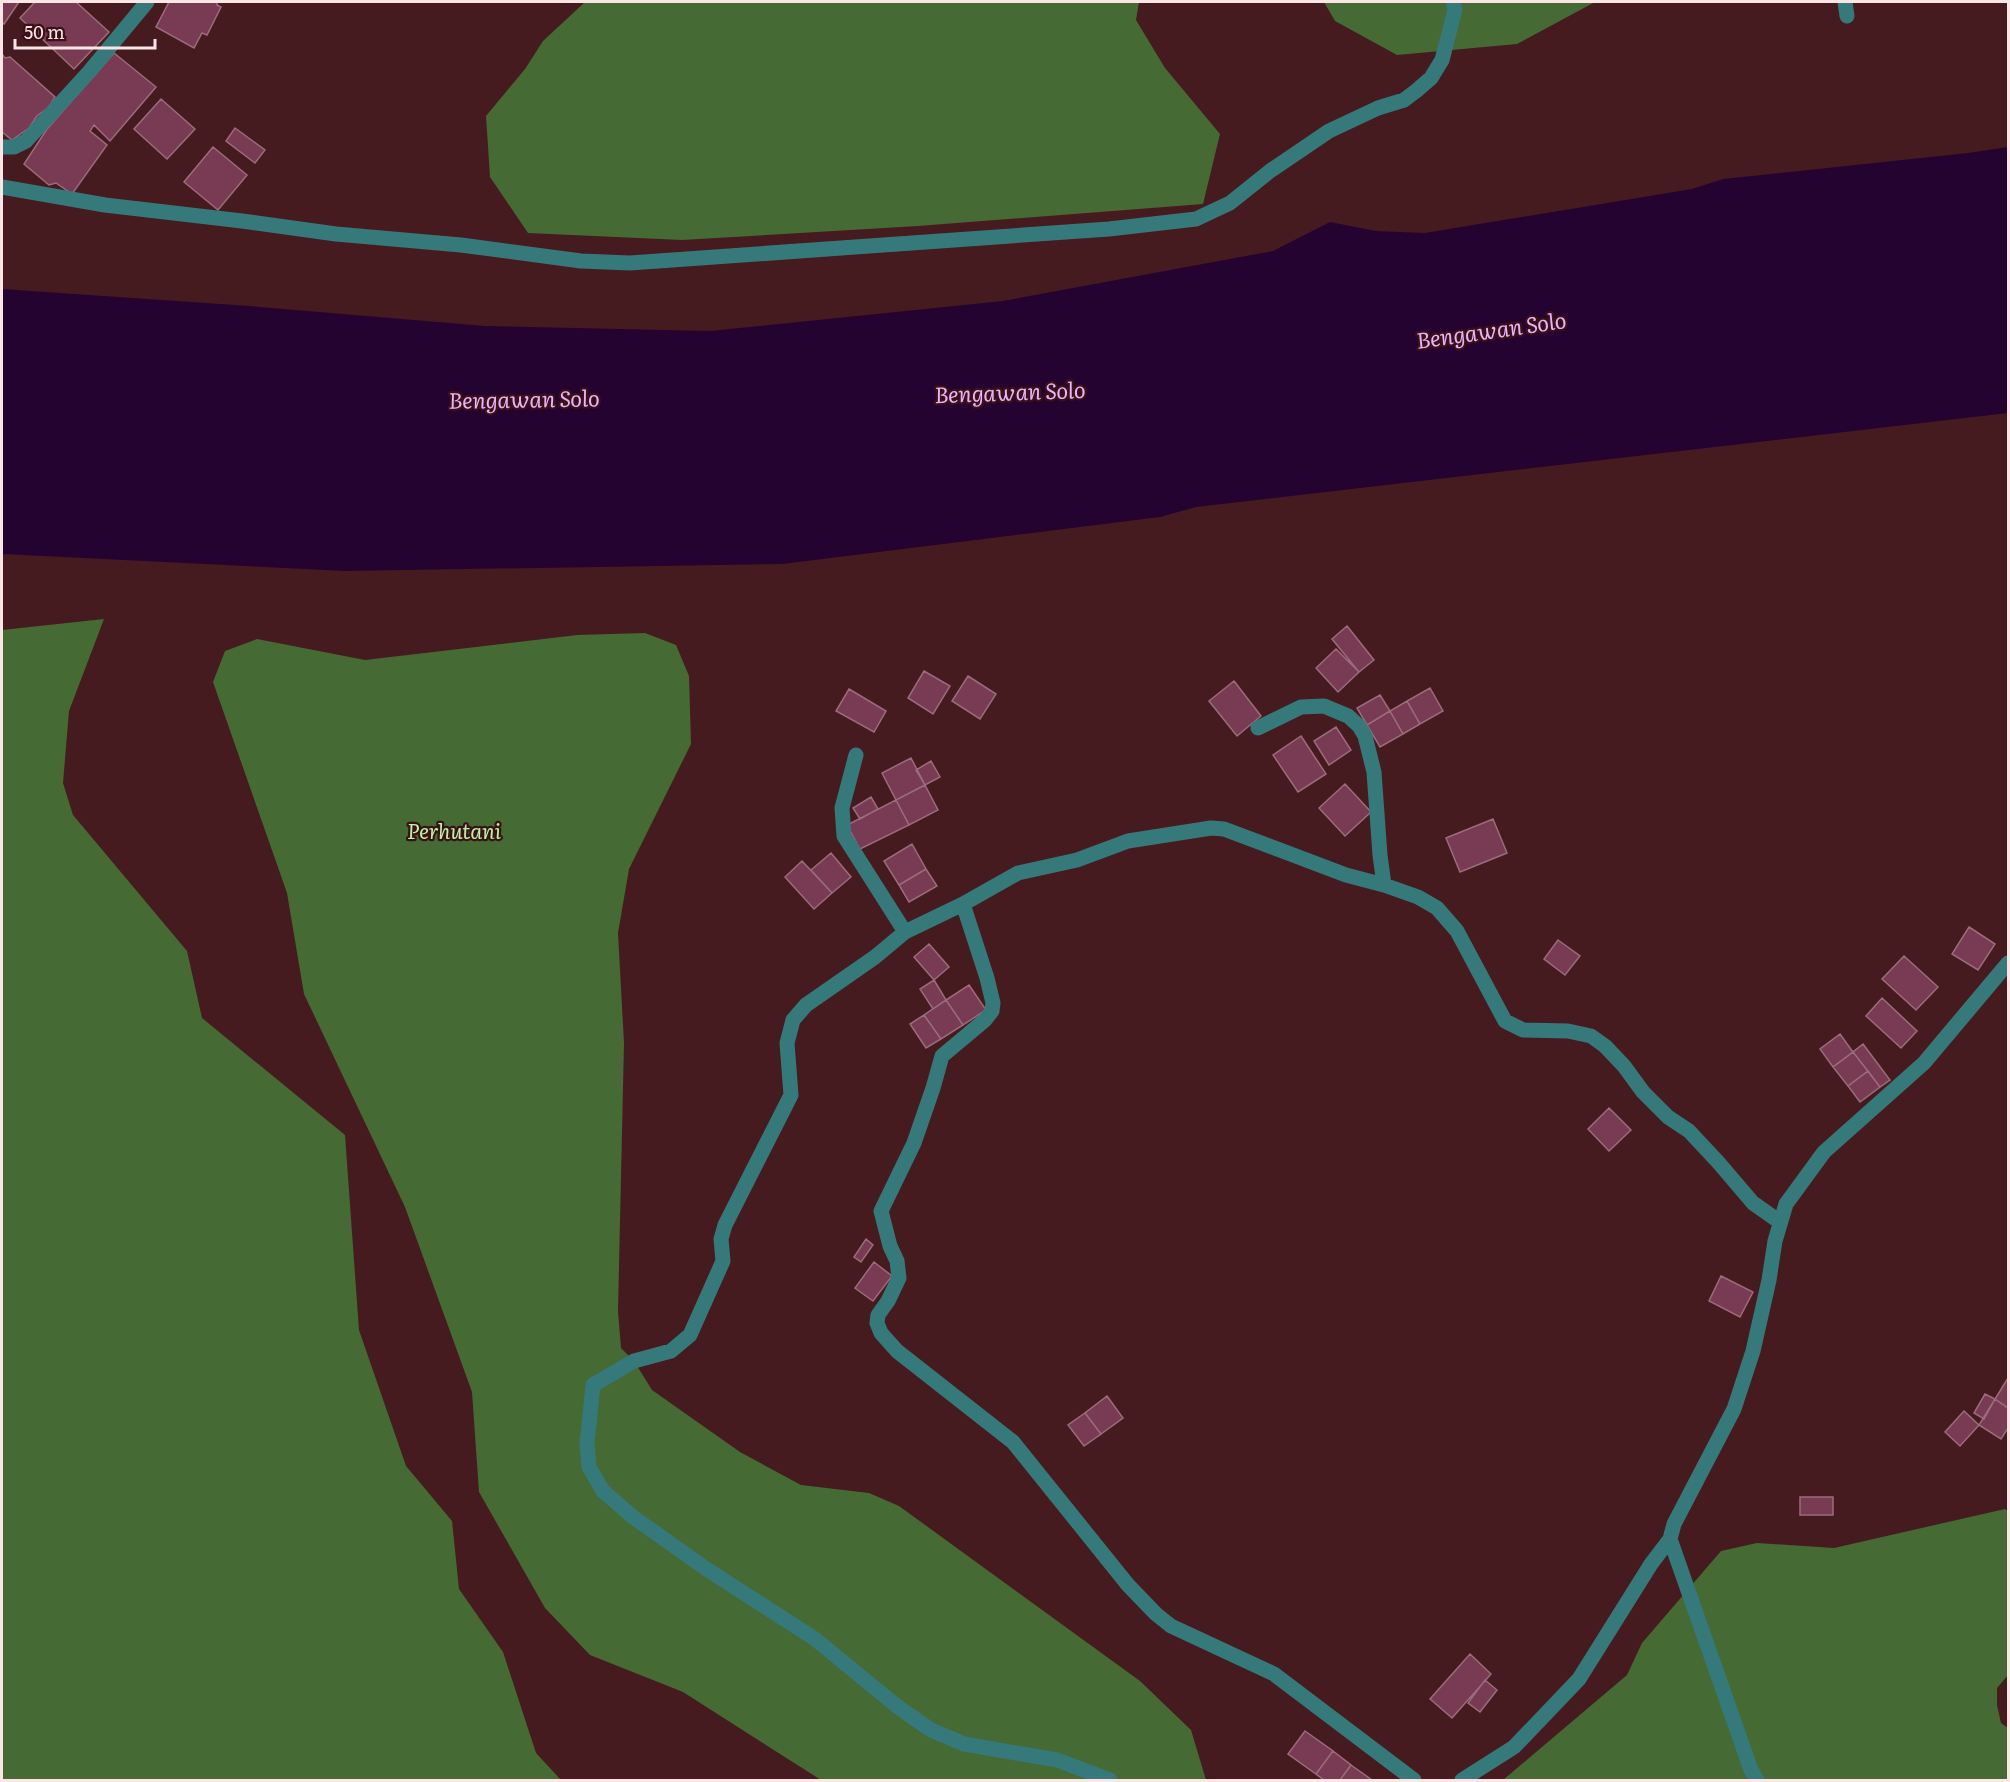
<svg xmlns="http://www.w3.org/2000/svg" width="2010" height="1782" font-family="Literata,serif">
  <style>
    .forest { fill: #456a34 }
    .water { fill: #250331 }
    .building { fill: #783b53; stroke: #9b6c7c; stroke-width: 1.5 }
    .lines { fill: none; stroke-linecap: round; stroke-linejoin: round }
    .minor { stroke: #36797a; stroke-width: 15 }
    .labels { text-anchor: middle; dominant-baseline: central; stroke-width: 4.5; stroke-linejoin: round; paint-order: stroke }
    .park-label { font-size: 21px; font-style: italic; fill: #baf3a2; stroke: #391116 }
    .water-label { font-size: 22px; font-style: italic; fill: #e9b1fe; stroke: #391116 }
  </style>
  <rect width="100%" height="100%" fill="#451b1f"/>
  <path class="forest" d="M585 2H1139L1136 20 1165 68 1220 134 1203 204 918 226 682 240 528 233 490 177 486 116 525 69 543 41Z
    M1324 2H1595L1517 44 1397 55 1335 21Z
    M104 619 69 711 63 783 73 815 187 951 202 1018 345 1135 359 1330 406 1466 452 1521 459 1589 503 1652 536 1753 561 1780H2V630Z
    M645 633 676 645 689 676 691 744 629 869 618 933 624 1043 618 1311 621 1348 634 1361 652 1390 740 1452 801 1485 869 1493 899 1506 1140 1681 1191 1730 1206 1780H821L683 1692 590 1655 545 1608 479 1492 472 1392 405 1207 304 994 287 893 213 682 225 651 257 639 365 660 577 635Z
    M2005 1509 2008 1511V1675L1997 1688V1705L2001 1723 2008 1728V1780H1503L1627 1675 1642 1643 1721 1551 1757 1543 1834 1548Z"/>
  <path class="water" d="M2008 147V413L1196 507 1160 517 782 564 345 571 2 554V289L249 306 485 326 710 331 1003 301 1273 251 1330 222 1376 231 1425 233 1692 189 1723 179 1968 153Z"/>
  <path class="building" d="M2 2H19L4 24 2 22Z
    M35 2H76L109 32 74 69 20 18Z
    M169 2H217V5L221 7 207 35 202 33 194 48 156 27Z
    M114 53 156 87 110 141 94 125 90 131 107 145 72 194 56 183 49 185 24 164 47 129Z
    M2 54 5 58 10 57 55 97 49 107 37 116 29 128 12 140 2 132Z
    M161 99 195 129 167 159 134 129Z
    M235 128 265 150 255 163 226 141Z
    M213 147 247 175 218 210 184 182Z
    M1347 626 1374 660 1359 672 1332 639Z
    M1336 649 1359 672 1338 692 1316 668Z
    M924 671 950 686 933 714 908 698Z
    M968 676 996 694 980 719 952 701Z
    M1234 681 1261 716 1237 736 1209 701Z
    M1430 688 1443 711 1420 724 1407 701Z
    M849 689 886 711 874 732 836 711Z
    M1380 695 1390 711 1367 725 1357 708Z
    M1407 701 1420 724 1403 734 1390 711Z
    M1390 711 1403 734 1380 747 1367 725Z
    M1336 727 1351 750 1329 765 1314 741Z
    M1301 736 1326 774 1298 792 1273 755Z
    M911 758 925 785 896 800 882 773Z
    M931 761 940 777 925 785 916 770Z
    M1345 784 1371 812 1345 836 1319 808Z
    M925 785 938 810 909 825 896 800Z
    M871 797 878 809 860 819 853 808Z
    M896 800 909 825 860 849 847 825Z
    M1493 819 1507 853 1460 872 1446 838Z
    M912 844 926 869 899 885 884 861Z
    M831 853 851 877 832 893 811 870Z
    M802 861 832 893 814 909 785 877Z
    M926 869 937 886 909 902 899 885Z
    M1969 927 1995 944 1978 970 1952 954Z
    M1558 940 1580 956 1565 975 1544 959Z
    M929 944 949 967 934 980 914 957Z
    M1904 956 1938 987 1916 1010 1882 979Z
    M934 980 946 1000 933 1009 920 989Z
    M969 985 986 1010 963 1025 946 1000Z
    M1882 998 1917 1031 1901 1048 1866 1016Z
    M946 1000 963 1025 941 1039 924 1015Z
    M924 1015 941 1039 926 1048 910 1024Z
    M1840 1034 1853 1052 1833 1067 1820 1049Z
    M1863 1044 1890 1080 1880 1087 1853 1052Z
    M1853 1052 1868 1071 1848 1086 1833 1067Z
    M1868 1071 1880 1087 1860 1102 1848 1086Z
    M1609 1108 1631 1130 1609 1151 1588 1129Z
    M866 1239 873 1245 861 1262 854 1257Z
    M874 1262 892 1276 873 1301 855 1288Z
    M1721 1276 1753 1292 1740 1317 1709 1301Z
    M2008 1378V1408L1995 1399Z
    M1985 1394 1995 1399 1984 1419 1974 1413Z
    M1107 1396 1123 1418 1101 1434 1085 1413Z
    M1995 1399 2008 1408V1428L2001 1439 1979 1425Z
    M1964 1411 1979 1425 1960 1446 1945 1432Z
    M1085 1413 1101 1434 1084 1446 1068 1425Z
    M1800 1497H1833V1515H1800Z
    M1470 1654 1491 1674 1452 1718 1430 1699Z
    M1485 1680 1497 1690 1480 1712 1468 1703Z
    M1305 1731 1333 1751 1316 1774 1288 1754Z
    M1333 1751 1351 1765 1340 1780H1324L1316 1774Z
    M1351 1765 1372 1780H1340Z"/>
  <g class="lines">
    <path class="minor" d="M1845 2 1847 16
      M2 147H14L26 141 89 72 147 2
      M2 187 105 205 242 221 336 234 461 245 581 261 630 263 1109 229 1196 219 1230 203 1270 171 1329 131 1378 108 1404 100 1416 91 1431 78 1442 60 1455 10 1453 2
      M1258 728 1301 707 1324 706 1348 716 1359 726 1365 736 1374 772 1380 855 1384 885
      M856 755 842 808 844 836 905 932
      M963 904 987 978 993 1003 992 1011 985 1020 942 1056 933 1088 914 1143 881 1211 890 1246 897 1261 899 1278 888 1301 878 1315 877 1323 881 1333 897 1351 1013 1442 1128 1585 1156 1614 1171 1626 1274 1674 1414 1780
      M1110 1780 1057 1760 964 1744 931 1730 898 1707 815 1639 705 1568 633 1517 603 1491 589 1467 587 1444 593 1385 634 1361 671 1351 690 1335 723 1261 721 1239 725 1225 791 1095 787 1043 793 1020 806 1005 875 957 905 932 963 904 1018 873 1077 860 1128 841 1211 828 1224 829 1346 875 1384 885 1418 897 1437 908 1457 931 1505 1021 1523 1030 1568 1031 1591 1036 1605 1046 1624 1066 1643 1092 1668 1117 1689 1131 1718 1162 1753 1203 1780 1222
      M1462 1780 1514 1747 1579 1679 1651 1564 1670 1539
      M1757 1780 1751 1770 1670 1539 1674 1524 1734 1409 1753 1351 1769 1280 1775 1241 1786 1204 1824 1152 1924 1063 2008 963"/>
  </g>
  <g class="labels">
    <g class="park-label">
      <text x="454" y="829">Perhutani</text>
    </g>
    <g class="water-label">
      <text transform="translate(1491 329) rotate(-8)">Bengawan Solo</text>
      <text transform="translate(1010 391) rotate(-2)">Bengawan Solo</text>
      <text transform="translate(524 398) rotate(-1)">Bengawan Solo</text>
    </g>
  </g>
  <rect width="2010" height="1782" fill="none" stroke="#fce5e5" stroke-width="6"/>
  <path d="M15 39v9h140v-9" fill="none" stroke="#fce5e5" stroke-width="3"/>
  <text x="24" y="39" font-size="18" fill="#fce5e5" stroke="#391116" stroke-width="4.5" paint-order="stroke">50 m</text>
</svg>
